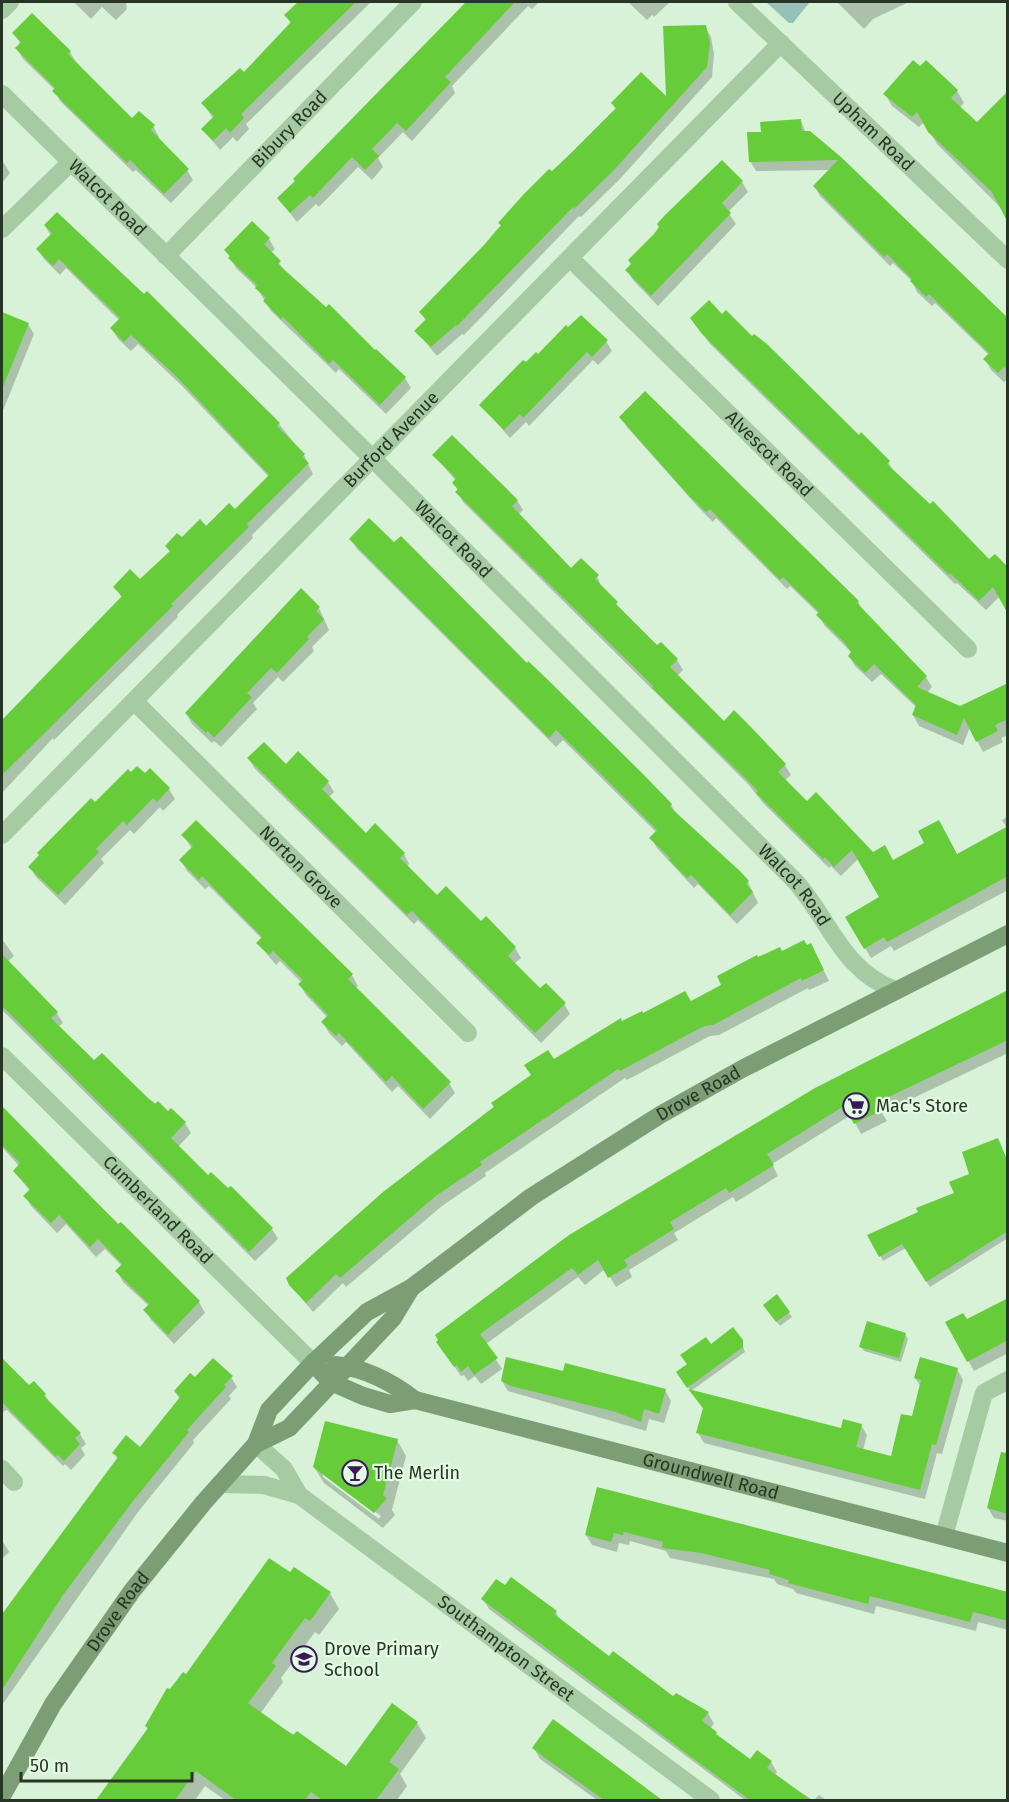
<svg xmlns="http://www.w3.org/2000/svg" width="1009" height="1802" font-family="'Fira Sans',sans-serif">
  <style>
    .green { fill: #96c1b8 }
    .shadow { fill: #0003; fill-rule: evenodd }
    .building { fill: #67cc3a }
    .lines { fill: none; stroke-linecap: round; stroke-linejoin: round }
    .street { stroke: #a6caa2; stroke-width: 18 }
    .secondary { stroke: #7b9e74; stroke-width: 18 }
    .labels { text-anchor: middle; dominant-baseline: central; stroke-width: 4.5; stroke-linejoin: round; paint-order: stroke }
    .street-label { font-size: 18px; fill: #283425; stroke: #e3fae2 }
    .poi-label { font-size: 18px; fill: #283425; stroke: #e3fae2; text-anchor: start }
  </style>
  <rect width="100%" height="100%" fill="#d7f2d6"/>
  <path class="green" d="M766 2H808L809 3 793 23H789Z"/>
  <path class="shadow" d="M74 2H126L127 9 116 20 102 7 91 19Z
    M300 2H371L246 124 249 129 237 142 233 137 220 150 203 129 213 118 203 104 244 74 291 24 286 15Z
    M466 2H539L532 9 528 6 452 86 455 93 412 141 403 132 378 158 383 167 372 180 358 167 319 207 316 204 297 222 279 199Z
    M628 2H670L654 17 652 15 647 20Z
    M837 2H909L873 19 864 29Z
    M705 27 711 37 714 54 712 77 619 180 581 217 579 216 464 335 462 334 437 356 416 331 426 321 421 313 552 173 616 109 613 104 668 100Z
    M14 33 70 52 76 62 132 121 153 126 159 137 157 139 187 170 193 180 171 203 136 170 133 172 60 101 55 90 23 59 17 49 20 43Z
    M957 91 964 103 959 108 977 124 1004 211 937 144 924 122 919 127 892 106 885 94Z
    M801 121 806 133 810 132 1008 320V379L1004 382 991 370 985 359 989 355 935 303 932 306 917 292 912 281 893 263 890 266 820 196 815 186 830 170 756 171 750 161 762 133Z
    M2 160 10 173 2 183Z
    M742 182 748 192 728 212 736 224 658 306 633 280 627 270Z
    M45 226 279 424 304 455 313 474 252 535 253 538 177 615 178 617 54 740 53 738 2 793V722L122 598 115 587 140 581 170 552 167 546 235 511 269 477 181 385 138 344 131 351 118 339 112 329 120 321 66 268 60 275 44 259 38 249 51 236Z
    M269 239 275 249 271 253 286 272 405 378 411 388 386 414 339 369 336 373 271 311 257 288 236 268 226 250Z
    M2 313 28 324 34 334 2 413Z
    M722 316 888 462 894 472 989 561 1000 596 986 610 957 583 955 584 710 344 692 319Z
    M606 341 612 351 598 365 593 360 529 426 526 422 510 438 481 405 526 364Z
    M645 393 858 602 864 612 926 677 932 687 927 693 960 708 1008 684V735L1001 738 1003 742 983 752 970 727 963 745 919 726 913 715 917 708 881 674 872 682 855 666 849 656 852 653 824 625 819 614 790 586 787 589 716 518 713 522 698 507 627 427 621 417Z
    M434 455 517 500 523 510 518 515 571 570 597 576 602 588 623 613 657 647 661 644 677 660 683 670 677 676 724 723 785 765 791 775 784 781 807 804 873 853 893 862 957 856 1007 828 1002 820 1008 816V890L894 951 891 946 871 958 847 918 881 897 859 858 841 876 831 866 829 868 764 804 748 784 463 502 454 483 456 481Z
    M351 539 527 665 643 776 671 805 677 815 748 882 758 903 737 924 698 884 694 888 657 848 651 838 656 832 563 740 556 747 357 549Z
    M301 590 319 608 329 630 312 647 314 651 283 682 278 677 253 703 257 709 221 747 214 741 212 743 192 724 186 713Z
    M249 759 286 766 328 782 334 792 328 798 366 835 404 854 409 864 407 867 437 897 481 923 486 918 515 948 521 958 514 964 540 990 564 1004 570 1014 541 1043 418 920 414 924 255 769Z
    M169 789 175 799 163 811 160 807 134 834 130 830 101 859 104 863 65 905 36 877 30 867 95 804Z
    M196 822 352 975 358 986 355 988 449 1083 455 1093 430 1119 398 1086 392 1092 346 1042 342 1046 329 1033 323 1023 328 1018 306 995 300 985 302 983 280 961 276 965 258 943 262 939 209 886 205 889 187 871 181 860 192 849 183 835Z
    M2 939 14 956 8 961 57 1013 63 1023 58 1027 94 1062 185 1123 191 1133 178 1147 208 1177 228 1191 231 1188 272 1229 278 1239 255 1261 2 1010Z
    M781 953 816 955 829 981 809 990 808 988 719 1035 710 1036 627 1080 625 1078 485 1173 486 1176 442 1206 346 1287 343 1283 313 1312 294 1289 288 1279 419 1164 554 1061 622 1023 690 1003Z
    M1008 991V1053L882 1113 887 1121 861 1134 851 1115 772 1164 778 1176 736 1202 733 1197 674 1233 678 1240 629 1270 632 1277 616 1287 605 1269 585 1285 578 1277 486 1344 502 1369 481 1384 475 1376 468 1381 464 1375 461 1376 444 1352 438 1342Z
    M2 1111 199 1302 205 1313 174 1344 151 1320 145 1310 149 1306 123 1282 117 1271 122 1266 105 1249 96 1257 66 1224 57 1233 31 1206 25 1196 30 1191 14 1171 19 1166 2 1147Z
    M1008 1162V1238L930 1287 906 1248 883 1261 869 1236 956 1194Z
    M777 1296 792 1317 780 1326 768 1310Z
    M1008 1304V1353L974 1371 947 1323 966 1321Z
    M905 1334 908 1339 901 1362 864 1351 861 1347Z
    M741 1341 745 1352 691 1391 842 1430 861 1425 867 1435 863 1450 892 1457 913 1418 921 1387 915 1378 957 1369 963 1380 942 1454 937 1453 925 1499 704 1443 698 1433 704 1410 681 1377 710 1346Z
    M2 1361 29 1387 45 1395 51 1405 80 1434 86 1444 81 1448 85 1455 71 1470 65 1464 63 1466 7 1410 2 1412Z
    M564 1373 665 1390 671 1401 664 1423 649 1419 646 1431 508 1391 502 1381Z
    M231 1377 237 1387 229 1396 231 1399 193 1440 194 1443 138 1512 2 1705V1640L118 1460 114 1453 140 1449 180 1400 175 1391 195 1380Z
    M397 1440 406 1456 392 1510 395 1515 383 1528 324 1483 314 1467ZM323 1473 381 1516 379 1519 323 1477Z
    M1008 1479V1521L994 1518 988 1508Z
    M598 1488 1008 1594V1630L978 1622 976 1631 876 1606 874 1614 796 1593 793 1589 777 1584 774 1579 670 1558 666 1551 630 1541 629 1545 619 1543 617 1552 592 1545 586 1535Z
    M2 1540 9 1552 2 1559Z
    M291 1574 330 1593 339 1609 319 1635 315 1632 281 1678 283 1682 260 1714 347 1768 417 1723 426 1738 400 1774 407 1786 397 1800H225L205 1786 195 1800H98L148 1730 146 1726 171 1691Z
    M483 1599 556 1612 560 1621 610 1659 674 1698 691 1706 694 1703 708 1713 714 1724 710 1729 719 1738 750 1761 771 1762 777 1772 774 1776 813 1800H745L489 1609Z
    M554 1721 660 1800H597L540 1759 534 1748Z
    M819 1795 826 1800H814Z"/>
  <path class="building" d="M298 2H356L241 114 244 118 230 133 226 128 213 141 201 129 214 116 201 103 240 68 244 72 291 22 284 15Z
    M466 2H515L445 77 451 82 406 131 397 123 372 149 379 156 365 170 352 157 313 198 310 195 290 213 277 198 295 181 293 179Z
    M32 13 71 51 68 54 132 118 139 111 155 125 151 130 189 169 164 194 130 160 127 163 70 109 52 91 55 88 15 48 21 42 12 33Z
    M706 25 710 43 707 67 614 170 574 209 573 207 457 326 456 325 431 347 414 331 426 319 419 312 484 245 501 225 498 223 524 194 549 169 552 171 568 156 616 108 611 103 641 72 666 96 663 26Z
    M913 60 920 66 926 60 958 90 951 98 977 122 1008 91V223L992 192 928 132 917 112 912 117 883 94Z
    M801 119 802 131H810L841 157 1008 318V370L1004 367 998 373 983 359 989 353 929 294 926 297 910 281 912 279 887 254 884 257 813 186 838 160 749 162 747 132H761L760 122Z
    M722 160 743 181 722 203 731 213 651 296 625 270 631 264 628 260 654 234 659 227 657 224 665 215Z
    M57 212 144 294 147 291 280 423 277 426 305 454 302 457 309 463 247 524 249 527 171 604 173 606 2 775V720L122 596 113 587 130 569 140 579 170 551 165 546 177 533 182 537 200 519 206 526 229 503 235 509 269 475 174 374 131 335 124 342 110 328 120 318 59 259 53 266 36 249 52 233 44 225Z
    M252 221 270 238 264 244 281 261 278 264 326 307 329 304 375 350 376 349 406 377 380 405 333 360 329 364 283 317 281 319 263 301 266 298 255 288 257 285 228 258 230 256 224 250Z
    M709 300 722 314 726 310 752 336 754 334 767 344 859 435 861 432 890 461 887 464 930 504 933 501 989 559 995 554 1008 567V614L993 587 979 601 950 573 949 575 702 334 690 318Z
    M2 312 29 323 2 389Z
    M581 315 608 340 592 357 587 352 523 418 520 414 504 430 479 405 523 360 526 362 536 352 538 354 566 325 568 327Z
    M645 391 859 601 857 603 927 676 917 687 960 706 1008 683V719L995 725 998 731 976 742 964 718 957 735 912 715 916 705 874 664 865 673 848 656 851 652 845 643 816 615 819 612 783 577 780 580 710 509 706 512 690 497 619 417Z
    M452 435 518 500 512 506 571 568 581 558 599 575 595 579 618 602 616 604 657 645 661 642 678 659 670 667 724 721 734 710 747 723 786 764 778 772 807 801 816 792 873 852 885 845 893 860 924 843 918 831 939 820 957 854 1008 826V876L887 942 884 937 864 949 845 917 879 897 852 850 834 867 825 857 823 859 756 793 758 791 741 774 652 688 653 686 635 668 455 492 458 489 452 483 456 478 432 455Z
    M369 518 394 542 401 536 527 663 528 661 544 676 644 775 672 804 670 807 741 872 749 881 746 884 753 892 730 915 691 875 687 878 669 860 670 858 649 838 657 830 594 767 556 730 549 738 349 539Z
    M301 588 320 607 316 611 324 619 307 637 309 639 277 673 271 668 247 693 252 697 214 738 208 731 206 733 185 713Z
    M264 742 286 764 298 751 329 781 322 789 366 833 375 823 405 853 400 858 437 895 446 886 481 921 486 916 516 947 508 956 540 988 546 983 566 1003 535 1033 412 911 407 915 247 758Z
    M137 766 145 773 150 768 170 788 157 802 153 798 127 825 123 821 96 849 99 852 58 895 28 867 39 855 37 853 91 798 95 802 128 769 131 772Z
    M196 820 353 974 348 979 451 1082 423 1109 392 1076 386 1082 339 1033 336 1036 321 1022 328 1015 298 984 303 980 273 951 269 955 256 943 262 937 202 876 199 880 179 860 193 846 181 835Z
    M804 940 807 945 811 943 824 970 802 981 801 978 713 1025 704 1026 620 1071 618 1069 480 1162 482 1165 437 1195 340 1278 336 1274 306 1303 289 1285 286 1278 383 1192 494 1107 491 1103 531 1075 524 1065 548 1050 554 1059 621 1018 622 1021 642 1011 643 1013 685 991 691 1001 721 985 717 976 757 955 758 957 780 947 782 951Z
    M2 954 58 1012 51 1018 94 1060 102 1053 149 1099 155 1104 158 1101 168 1111 171 1108 186 1122 171 1138 208 1175 211 1172 228 1188 231 1186 273 1228 249 1252 2 1006Z
    M1008 990V1040L878 1102 882 1110 854 1124 844 1106 767 1154 774 1165 729 1193 726 1188 670 1222 674 1229 624 1260 628 1266 608 1278 598 1260 578 1275 572 1268 480 1334 498 1358 474 1375 468 1366 461 1372 457 1365 454 1367 436 1342 438 1340 435 1335 569 1235 815 1088Z
    M2 1106 118 1224 121 1222 200 1301 168 1335 143 1310 149 1304 115 1271 122 1264 98 1239 90 1247 59 1215 51 1223 23 1196 30 1189 13 1171 20 1163 2 1145Z
    M998 1138 1008 1162V1231L926 1282 902 1244 879 1257 867 1235 918 1212 916 1208 954 1193 949 1182 969 1174 962 1152Z
    M777 1294 790 1312 776 1322 763 1305Z
    M1008 1298V1340L967 1362 945 1322 963 1313 967 1319Z
    M867 1321 906 1333 899 1358 859 1347Z
    M733 1327 743 1340V1347L687 1388 676 1372 687 1364 680 1355 706 1337 711 1344Z
    M506 1357 563 1371 565 1363 666 1389 659 1414 644 1409 641 1422 616 1412 511 1386 501 1381Z
    M920 1357 958 1368 936 1445 932 1444 920 1490 696 1433 703 1408 688 1389 841 1428 843 1419 862 1424 856 1447 891 1456 901 1414 912 1416 921 1380 914 1378Z
    M2 1358 29 1385 34 1381 46 1394 44 1396 81 1433 75 1438 80 1444 64 1461 58 1455 56 1457 2 1402Z
    M213 1358 233 1376 224 1385 226 1387 187 1430 189 1432 133 1501 63 1595 2 1690V1614L118 1457 112 1453 126 1435 140 1447 180 1397 174 1391 190 1373 195 1377Z
    M325 1421 398 1439 383 1495 387 1498 374 1513 313 1467Z
    M1001 1452 1008 1453V1514L987 1508Z
    M597 1487 1008 1592V1621L973 1612 970 1622 870 1596 868 1604 788 1583 789 1580 769 1574 770 1570 701 1553 662 1548 663 1542 624 1532 623 1535 614 1533 611 1542 585 1535Z
    M269 1558 290 1572 294 1567 331 1592 310 1621 305 1618 272 1663 276 1666 248 1703 293 1735 297 1731 346 1766 392 1703 418 1722 389 1762 399 1769 376 1800H322L311 1792 305 1800H236L196 1771 175 1800H96L148 1728 145 1726 167 1688 170 1689 183 1672 186 1674Z
    M511 1577 557 1611 554 1614 609 1656 613 1651 673 1696 676 1693 709 1712 702 1721 717 1732 716 1734 750 1759 757 1750 772 1761 767 1768 811 1800H750L699 1763 481 1599 496 1579 505 1585Z
    M553 1719 638 1782 662 1800H604L548 1760 532 1748Z"/>
  <g class="lines">
    <g class="street">
      <path id="s1" d="M737 2 1008 260"/>
      <path d="M2 10 10 2"/>
      <path id="s2" d="M2 94 364 450 796 882C830 921 843 971 895 990"/>
      <path d="M2 229 70 163"/>
      <path id="s3" d="M166 256 413 2"/>
      <path id="s4" d="M571 259 968 649"/>
      <path id="s5" d="M135 702 468 1033"/>
      <path id="s6" d="M2 835 781 43"/>
      <path id="s7" d="M2 1056 313 1363"/>
      <path d="M256 1444 284 1469 299 1495"/>
      <path d="M2 1469 14 1482"/>
      <path id="s8" d="M220 1484 264 1485 299 1495 711 1800"/>
      <path d="M944 1536 984 1393 1008 1380"/>
    </g>
    <g class="secondary">
      <path id="s9" d="M313 1363 331 1382 363 1396 390 1404 415 1400 1008 1553"/>
      <path d="M335 1365C364 1368 392 1382 415 1400"/>
      <path d="M256 1444 289 1428 393 1318 411 1288"/>
      <path id="s10" d="M2 1796 53 1704 132 1591 204 1502 256 1444 269 1410 313 1363 367 1312 411 1288 531 1197 660 1115 742 1069 1008 934"/>
    </g>
  </g>
  <defs>
    <g id="supermarket-ring" transform="scale(1.35)"><circle r="9.5" fill="#e3fae2" stroke="#391957" stroke-width="1.5"/><path d="M-6-5.5h2.5l.6 2H6L4.5 2H-2.5L-4.4-4H-6ZM-1.5 3.2a1.3 1.3 0 1 0 .1 0ZM3 3.2a1.3 1.3 0 1 0 .1 0Z" fill="#391957"/></g>
    <g id="bar-ring" transform="scale(1.35)"><circle r="9.5" fill="#e3fae2" stroke="#391957" stroke-width="1.5"/><path d="M-6-5H6L.8 .8V4.5H3.5V6h-7V4.5H-.8V.8Z" fill="#391957"/></g>
    <g id="school-ring" transform="scale(1.35)"><circle r="9.5" fill="#e3fae2" stroke="#391957" stroke-width="1.5"/><path d="M0-5L7-2L0 1L-7-2ZM-4 1L0 2.5L4 1V4Q0 6-4 4Z" fill="#391957"/></g>
  </defs>
  <g fill-rule="evenodd">
    <use href="#supermarket-ring" x="856" y="1106"/>
    <use href="#bar-ring" x="355" y="1473"/>
    <use href="#school-ring" x="304" y="1659"/>
  </g>
  <g class="labels">
    <g class="street-label">
      <text stroke="none"><textPath href="#s3" startOffset="177">Bibury Road</textPath></text>
      <text stroke="none"><textPath href="#s1" startOffset="188">Upham Road</textPath></text>
      <text stroke="none"><textPath href="#s2" startOffset="148">Walcot Road</textPath></text>
      <text stroke="none"><textPath href="#s6" startOffset="555">Burford Avenue</textPath></text>
      <text stroke="none"><textPath href="#s4" startOffset="278">Alvescot Road</textPath></text>
      <text stroke="none"><textPath href="#s2" startOffset="634">Walcot Road</textPath></text>
      <text stroke="none"><textPath href="#s5" startOffset="234">Norton Grove</textPath></text>
      <text stroke="none"><textPath href="#s2" startOffset="1120">Walcot Road</textPath></text>
      <text stroke="none"><textPath href="#s10" startOffset="1008">Drove Road</textPath></text>
      <text stroke="none"><textPath href="#s7" startOffset="219">Cumberland Road</textPath></text>
      <text stroke="none"><textPath href="#s9" startOffset="420">Groundwell Road</textPath></text>
      <text stroke="none"><textPath href="#s10" startOffset="218">Drove Road</textPath></text>
      <text stroke="none"><textPath href="#s8" startOffset="338">Southampton Street</textPath></text>
    </g>
    <g class="poi-label">
      <text x="876" y="1106">Mac's Store</text>
      <text x="374" y="1473">The Merlin</text>
      <text x="324" y="1649">Drove Primary<tspan x="324" dy="21">School</tspan></text>
    </g>
  </g>
  <rect width="1009" height="1802" fill="none" stroke="#283425" stroke-width="6"/>
  <path d="M21 1772v9h171v-9" fill="none" stroke="#283425" stroke-width="3"/>
  <text x="30" y="1772" font-size="18" fill="#283425" stroke="#e3fae2" stroke-width="4.5" paint-order="stroke">50 m</text>
</svg>
